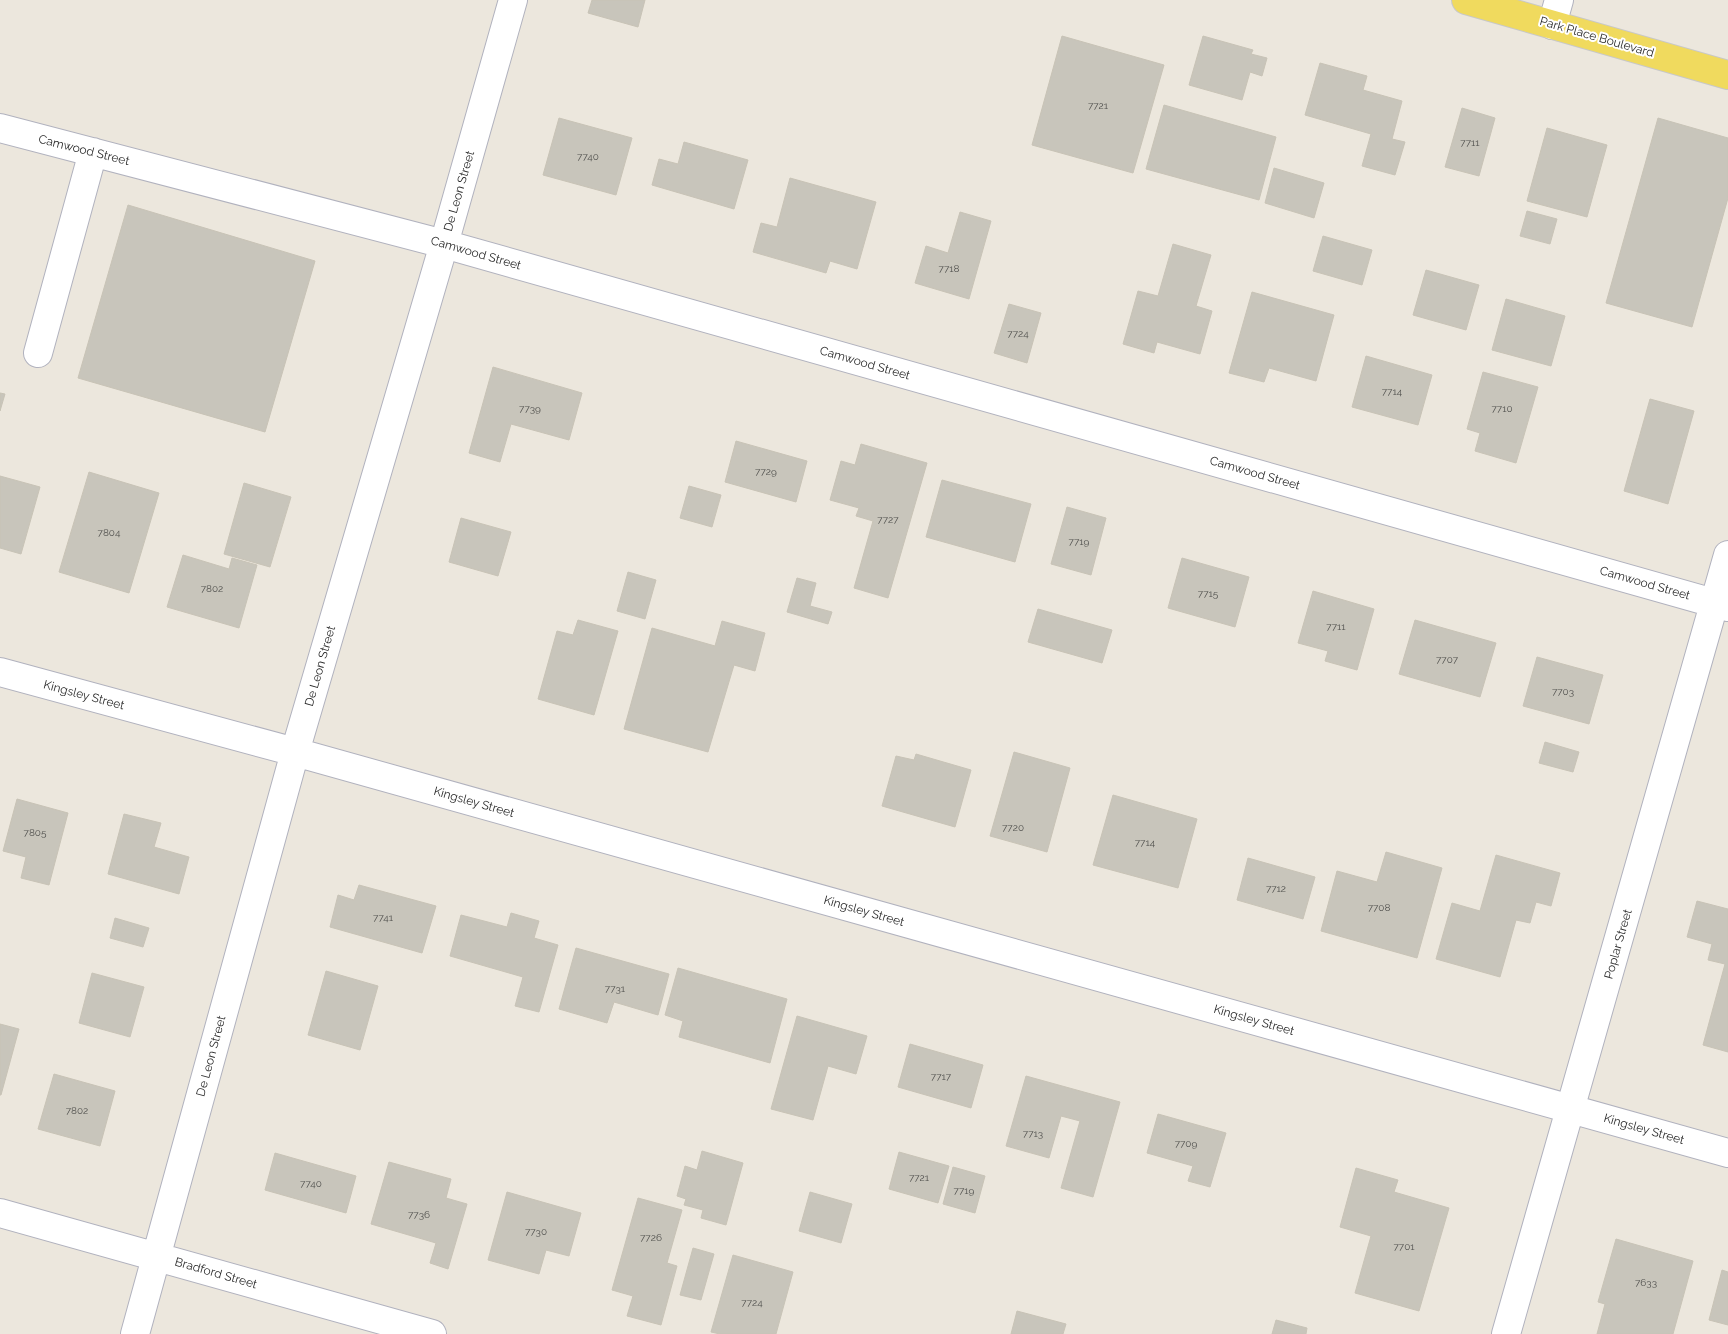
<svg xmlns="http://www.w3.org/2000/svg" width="1728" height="1334" font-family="Raleway,sans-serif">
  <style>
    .building { fill: #c8c5bb; stroke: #c8c3b6 }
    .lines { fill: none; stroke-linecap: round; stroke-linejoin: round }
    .minor-casing { stroke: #b1b2be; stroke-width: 30 }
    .major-casing { stroke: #c8c8c8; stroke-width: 30 }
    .minor { stroke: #fff; stroke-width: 28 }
    .major { stroke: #f0da5e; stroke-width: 28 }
    .labels { text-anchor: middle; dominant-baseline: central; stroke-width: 4; stroke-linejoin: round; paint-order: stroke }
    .number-label { font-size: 10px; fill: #52524f }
    .street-label { font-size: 12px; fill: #2b2b2b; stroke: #fff }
  </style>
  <rect width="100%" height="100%" fill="#ece7dd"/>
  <path class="building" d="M592 0H645L638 27 588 13Z
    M1062 36 1164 65 1133 173 1032 145Z
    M1203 36 1253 50 1251 54 1267 58 1262 76 1250 72 1242 100 1189 85Z
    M1320 63 1367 76 1363 90 1402 101 1392 139 1405 142 1395 175 1362 166 1371 134 1305 115Z
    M1164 105 1276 137 1259 200 1146 169Z
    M1462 108 1495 118 1479 176 1445 167Z
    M559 118 632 138 616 195 543 175Z
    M1658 118 1728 138V198L1692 327 1606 303Z
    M1547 128 1607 145 1587 217 1527 201Z
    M684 142 748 160 734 209 652 185 659 159 678 164Z
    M1274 168 1324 183 1314 218 1265 203Z
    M790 178 876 202 857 269 830 261 826 273 753 252 761 223 777 227Z
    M128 205 315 261 265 432 78 378Z
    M1527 211 1557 219 1550 244 1520 236Z
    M960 212 991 221 969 299 915 283 926 246 948 253Z
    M1323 236 1372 250 1362 285 1313 271Z
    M1173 244 1211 255 1196 306 1212 311 1200 354 1157 342 1154 353 1123 344 1138 291 1158 296Z
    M1426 270 1479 285 1466 330 1413 315Z
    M1252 292 1334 315 1316 381 1269 368 1264 382 1229 373Z
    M1506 299 1565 316 1551 366 1492 350Z
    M1009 304 1041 313 1027 363 994 353Z
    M1366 356 1432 375 1418 425 1352 407Z
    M493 367 582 393 569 440 511 424 500 462 469 453Z
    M1483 372 1538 387 1516 463 1475 451 1480 433 1467 429Z
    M0 393 5 394 0 411Z
    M1650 399 1694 411 1668 504 1624 491Z
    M736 441 807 461 796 502 725 482Z
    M861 444 927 463 888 598 854 588 873 521 856 516 859 508 830 500 841 461 855 465Z
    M89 472 159 493 129 593 59 572Z
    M0 476 40 487 21 554 0 548Z
    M942 480 1031 504 1015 562 926 537Z
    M244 483 291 497 270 567 224 554Z
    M689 486 721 495 712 527 680 518Z
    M1067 507 1106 518 1091 575 1051 564Z
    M461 518 511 532 498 576 449 562Z
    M183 555 229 569 232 558 257 565 239 628 167 607Z
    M1182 558 1249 577 1235 627 1168 608Z
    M628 572 656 580 645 619 617 611Z
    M797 578 816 583 810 606 832 612 828 624 787 612Z
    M1313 591 1374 609 1357 670 1325 661 1328 651 1298 643Z
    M1038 609 1112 630 1102 663 1028 642Z
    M578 620 618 631 594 715 538 699 557 631 573 635Z
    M1415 620 1496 643 1480 697 1399 674Z
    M722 621 765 633 755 671 734 665 708 752 624 729 652 628 715 646Z
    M1537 657 1603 675 1589 724 1523 706Z
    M1545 742 1579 752 1573 772 1539 763Z
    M1014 752 1070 768 1047 852 990 836Z
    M916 754 971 770 955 827 882 806 896 756 914 760Z
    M1113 795 1197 819 1178 888 1093 865Z
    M17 799 68 813 49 885 21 878 26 857 3 851Z
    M124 814 161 823 154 847 189 857 179 894 108 874Z
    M1386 852 1442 868 1417 958 1321 931 1337 871 1377 882Z
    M1496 855 1560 873 1551 906 1536 902 1530 923 1516 920 1500 977 1436 959 1452 903 1480 911Z
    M1248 858 1315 877 1303 919 1237 900Z
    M359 885 436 906 422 953 330 927 338 895 354 900Z
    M1697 901 1728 909V1052L1703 1045 1725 964 1708 960 1712 944 1687 937Z
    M511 913 539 921 534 938 558 945 539 1012 515 1006 523 977 450 956 461 915 507 927Z
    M115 918 149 928 143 947 110 938Z
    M576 948 669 974 658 1015 614 1002 607 1023 559 1009Z
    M678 968 787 999 770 1063 679 1037 683 1021 665 1015Z
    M326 971 378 986 360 1050 308 1035Z
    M92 973 144 987 130 1037 79 1023Z
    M797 1016 867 1036 856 1074 828 1066 813 1120 771 1109Z
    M0 1024 19 1029 1 1095H0Z
    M910 1044 983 1065 971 1108 898 1087Z
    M54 1074 115 1091 100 1146 38 1129Z
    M1026 1076 1120 1102 1093 1197 1061 1188 1080 1121 1061 1116 1049 1158 1006 1146Z
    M1158 1114 1226 1133 1210 1187 1188 1181 1193 1166 1147 1153Z
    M702 1151 743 1163 726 1225 701 1218 703 1210 684 1205 686 1199 677 1196 685 1166 697 1170Z
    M899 1152 949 1166 938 1203 889 1189Z
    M275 1153 356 1176 346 1213 265 1190Z
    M389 1162 451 1179 446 1198 467 1204 448 1269 430 1263 436 1243 371 1224Z
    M953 1167 985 1176 975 1213 943 1204Z
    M1356 1168 1398 1180 1394 1192 1449 1208 1419 1311 1355 1293 1371 1236 1340 1227Z
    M507 1192 581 1213 569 1256 546 1250 539 1274 488 1260Z
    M810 1192 852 1204 841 1243 799 1231Z
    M638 1198 682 1210 667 1263 677 1266 661 1325 627 1316 633 1296 612 1290Z
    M1616 1239 1693 1261 1673 1334H1597L1605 1304 1598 1302Z
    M693 1248 714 1254 701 1300 680 1295Z
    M733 1255 793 1272 776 1334H720L711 1332Z
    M1722 1270 1728 1272V1325L1709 1320Z
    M1017 1311 1066 1324 1063 1334H1011Z
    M1276 1320 1307 1328 1306 1334H1272Z"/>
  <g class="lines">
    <g class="minor-casing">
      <path id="minor" d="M1552 25 1559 0
        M0 128 444 244 1728 607
        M38 353 93 152
        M0 672 295 752 1728 1153
        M0 1213 432 1334
        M135 1334 295 752 444 244 513 0
        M1506 1334 1728 555"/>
    </g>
    <g class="major-casing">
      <path id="major" d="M1466 0 1728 75"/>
    </g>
    <use href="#minor" class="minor"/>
    <use href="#major" class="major"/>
  </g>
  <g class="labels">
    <g class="number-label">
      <text x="1098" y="105">7721</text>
      <text x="1470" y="142">7711</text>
      <text x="588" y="156">7740</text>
      <text x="949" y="268">7718</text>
      <text x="1018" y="333">7724</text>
      <text x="1392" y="391">7714</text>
      <text x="530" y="408">7739</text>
      <text x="1502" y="408">7710</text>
      <text x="766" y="471">7729</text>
      <text x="888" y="519">7727</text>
      <text x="109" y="532">7804</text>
      <text x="1079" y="541">7719</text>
      <text x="212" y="588">7802</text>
      <text x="1208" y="593">7715</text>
      <text x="1336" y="626">7711</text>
      <text x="1447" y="659">7707</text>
      <text x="1563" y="691">7703</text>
      <text x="1013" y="827">7720</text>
      <text x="35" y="832">7805</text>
      <text x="1145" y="842">7714</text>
      <text x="1276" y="888">7712</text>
      <text x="1379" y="907">7708</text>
      <text x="383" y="917">7741</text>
      <text x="615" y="988">7731</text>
      <text x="941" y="1076">7717</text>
      <text x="77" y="1110">7802</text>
      <text x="1033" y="1133">7713</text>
      <text x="1186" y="1143">7709</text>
      <text x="919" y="1177">7721</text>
      <text x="311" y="1183">7740</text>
      <text x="964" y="1190">7719</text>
      <text x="419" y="1214">7736</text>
      <text x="536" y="1231">7730</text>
      <text x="651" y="1237">7726</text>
      <text x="1404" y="1246">7701</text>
      <text x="1646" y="1282">7633</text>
      <text x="752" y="1302">7724</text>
    </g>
    <g class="street-label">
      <text transform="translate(1597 37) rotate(16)">Park Place Boulevard</text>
      <text transform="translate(84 150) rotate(14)">Camwood Street</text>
      <text transform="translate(459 191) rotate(-74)">De Leon Street</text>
      <text transform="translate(476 253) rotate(16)">Camwood Street</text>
      <text transform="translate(865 363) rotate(16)">Camwood Street</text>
      <text transform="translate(1255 473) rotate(16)">Camwood Street</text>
      <text transform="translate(1645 583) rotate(16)">Camwood Street</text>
      <text transform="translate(320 666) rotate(-74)">De Leon Street</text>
      <text transform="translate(84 695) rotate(15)">Kingsley Street</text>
      <text transform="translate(474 802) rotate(16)">Kingsley Street</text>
      <text transform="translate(864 911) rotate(16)">Kingsley Street</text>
      <text transform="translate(1618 944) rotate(-74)">Poplar Street</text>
      <text transform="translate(1254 1020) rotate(16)">Kingsley Street</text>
      <text transform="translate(211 1056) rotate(-75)">De Leon Street</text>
      <text transform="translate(1644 1129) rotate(16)">Kingsley Street</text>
      <text transform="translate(216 1273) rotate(16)">Bradford Street</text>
    </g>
  </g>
</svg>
